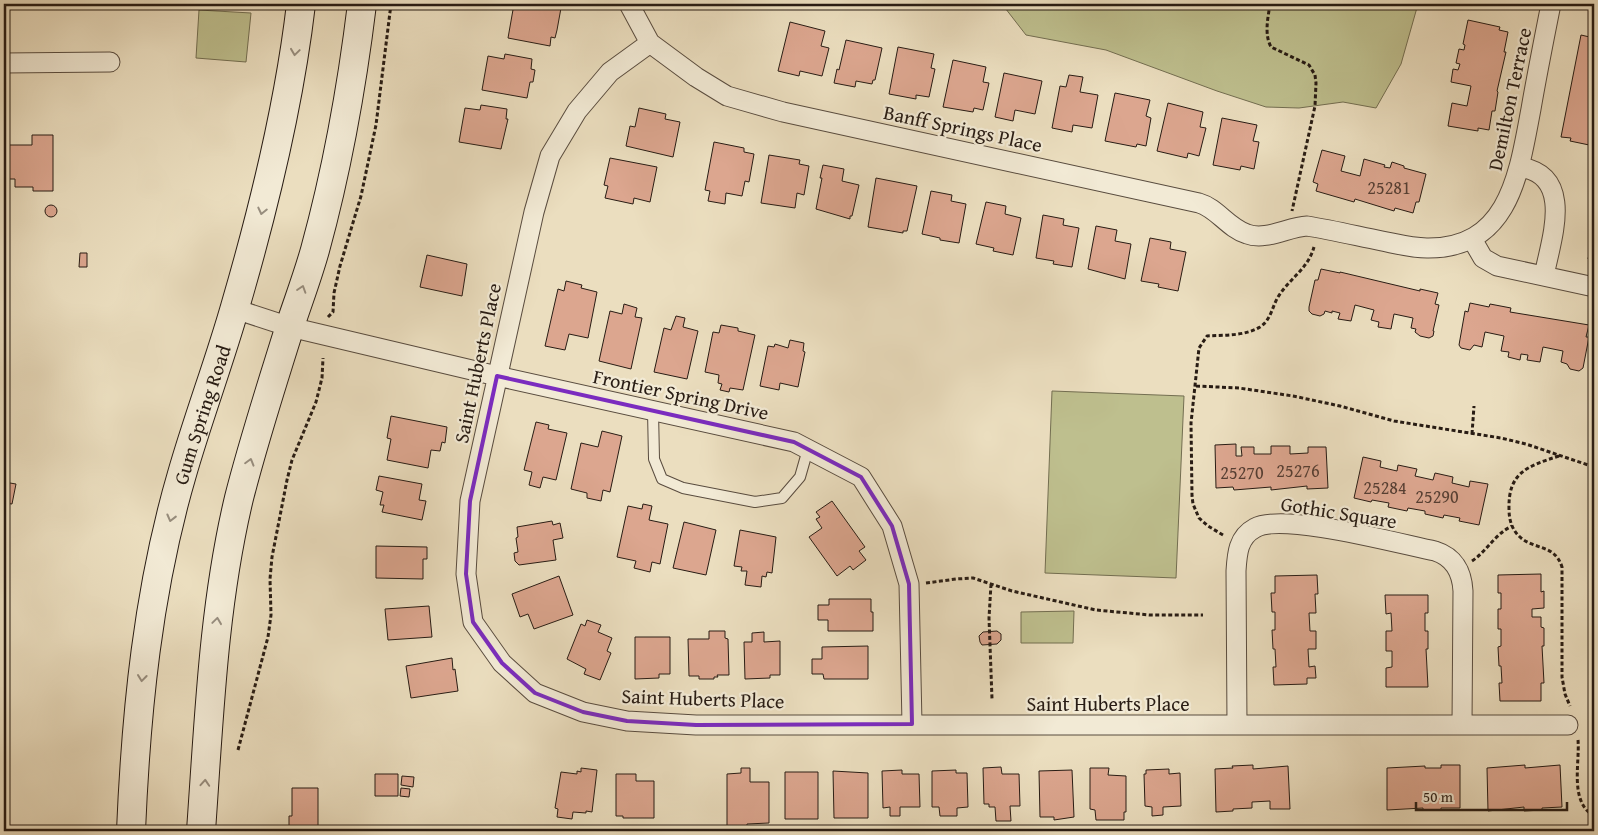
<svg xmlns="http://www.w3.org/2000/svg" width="1598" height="835" font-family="'Gentium Book Plus',serif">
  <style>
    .green { fill: #bebf8e; stroke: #736e51 }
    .building { fill: #dca68f; stroke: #281c14 }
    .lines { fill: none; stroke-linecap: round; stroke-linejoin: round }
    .service-casing { stroke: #594c3f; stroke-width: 12 }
    .minor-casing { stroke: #594c3f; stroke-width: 21 }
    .secondary-casing { stroke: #281c14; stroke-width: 30 }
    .path { stroke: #281c14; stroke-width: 3; stroke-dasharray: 4 2.5; stroke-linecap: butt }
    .service { stroke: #f2ead5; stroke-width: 10 }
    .minor { stroke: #f2ead5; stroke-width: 19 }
    .secondary { stroke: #f2ead5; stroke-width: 28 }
    .oneway { stroke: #978d7e }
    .marked { fill: none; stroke: #7b2cbf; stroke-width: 4; stroke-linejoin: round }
    .labels { text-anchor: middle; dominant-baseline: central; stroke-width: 4.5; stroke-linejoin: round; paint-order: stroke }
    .number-label { font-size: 18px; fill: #553e33 }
    .street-label { font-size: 20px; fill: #281c14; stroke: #f2ead5 }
  </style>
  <rect width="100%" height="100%" fill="#ebdebf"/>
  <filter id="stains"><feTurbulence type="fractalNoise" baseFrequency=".004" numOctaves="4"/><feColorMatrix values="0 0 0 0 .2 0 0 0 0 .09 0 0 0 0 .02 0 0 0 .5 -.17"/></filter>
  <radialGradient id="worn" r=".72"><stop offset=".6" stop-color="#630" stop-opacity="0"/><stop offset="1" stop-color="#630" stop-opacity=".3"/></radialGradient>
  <path class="green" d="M1002 4H1418L1401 64 1376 108 1343 102 1299 108 1266 107 1217 91 1106 50 1026 35Z
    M199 10 251 13 246 62 196 58Z
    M1052 391 1184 396 1176 578 1045 573Z
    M1074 611 1073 643H1021V612Z"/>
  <path class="building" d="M514 4H535L561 8 557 30 555 38 551 37 550 46 508 38Z
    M1468 20 1500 27 1499 30 1508 32 1504 52H1506L1497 91 1498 92 1495 111H1492L1489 130 1478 128V131L1448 126 1452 103 1467 106 1471 86 1451 82 1453 69 1458 70 1460 64 1456 63 1459 49 1464 50 1465 45 1463 44Z
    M790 22 825 31 821 46 829 48 822 76 800 71 799 76 778 71Z
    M1581 35 1594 38V146L1570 141 1571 138 1561 137Z
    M846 40 882 48 875 80H873L872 84 856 81 855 87 834 83 837 69 839 70Z
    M898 47 934 54 931 68 935 69 929 97 916 95V99L889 94Z
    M505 54 532 59 531 69 535 70 533 82H530L527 98 482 90 488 56 504 59Z
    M953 60 986 67 983 82 989 83 983 110 974 108 973 112 943 107Z
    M1004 73 1042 81 1035 114 1015 110 1013 121 995 117Z
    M1069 75 1083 77 1080 92 1098 95 1092 128 1073 125 1072 132 1052 128 1060 86 1066 87Z
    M1115 93 1150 100 1146 116 1151 118 1146 146 1137 144 1136 147 1105 141Z
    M1168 103 1203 112 1200 127 1206 128 1199 156 1188 153 1187 158 1157 151Z
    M481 105 507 109 506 119H508L501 149 459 142 465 108 480 110Z
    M639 108 666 114 665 119 680 122 673 157 626 146 630 126 635 127Z
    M1222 118 1257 125 1253 141 1259 142 1254 169 1241 166 1240 170 1213 165Z
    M32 135H53V191H33V187H15V179H4V145H32Z
    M714 142 744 148V152L754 154 749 182 745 181 742 196 726 193 725 204 708 201 710 191 705 190Z
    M1322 150 1345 156 1341 171 1360 176 1364 159 1385 165 1384 167 1390 168 1392 162 1404 166V168L1426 174 1419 202H1416L1413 213 1395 208 1394 211 1355 199 1354 202 1316 191 1318 184 1313 182Z
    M769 155 800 160 799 164 809 166 804 195 797 193 795 208 761 203Z
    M610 158 657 167 650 202 634 198 633 204 605 198 608 186 604 185Z
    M823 165 844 169 842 181 859 185 852 216H850V219L816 209 822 178H820Z
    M876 178 917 186 907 231H903V233L868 227Z
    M931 191 952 195 951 201 966 204 959 243 940 240V238L922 234Z
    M986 202 1006 206 1005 214 1021 218 1013 255 993 251 994 248 976 244Z
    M45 211a6 6 0 1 1 12 0a6 6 0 1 1-12 0Z
    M1043 215 1064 219 1063 225 1079 228 1072 267 1053 264 1054 261 1036 258Z
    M1594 221V261L1588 259 1592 239H1590Z
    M1096 226 1117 230 1115 241 1131 244 1125 279 1088 269Z
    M1150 238 1171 242 1170 249 1186 252 1178 291 1158 287 1159 284 1141 281Z
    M80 253H87V267H79Z
    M427 255 467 264 462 296 420 287Z
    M1321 269 1340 273V272L1420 291V289L1438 293 1435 304 1439 305 1433 331H1434L1433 336 1429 338 1420 336 1415 332 1416 329 1411 328 1413 318 1394 314 1391 329 1378 327 1379 322 1371 320 1374 310 1355 305 1351 321 1338 319 1340 313 1332 311V313L1325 311 1324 314 1320 316 1312 314 1309 311V307L1315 280H1318Z
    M566 281 582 285 581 288 597 292 588 338 569 334 565 350 545 346 558 289 564 291Z
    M1470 303 1489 307 1490 304 1511 308 1510 312 1589 325 1586 337H1589L1583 368 1579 371 1570 369 1567 364 1561 362 1563 351 1543 347 1540 362 1527 360 1528 355 1521 354 1520 360 1508 357 1509 352 1501 351 1504 336 1485 332 1482 347 1474 345 1470 350 1461 348 1459 345 1465 311 1468 312Z
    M624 304 637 308 635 317 642 318 631 369 599 361 610 311 622 314Z
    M676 316 685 318 683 327 698 331 687 379 654 372 664 328 671 330Z
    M721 325 738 328V331L755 335 743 390 730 388 729 392 720 390 722 384 718 383 719 375 705 372 713 332 719 333Z
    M790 340 804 343 803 351 805 352 798 387 780 383 779 390 760 386 768 346 774 347 775 344 788 348Z
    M391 416 447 427 445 443 442 442 440 451 431 450 428 468 387 460 391 439 387 438Z
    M536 422 549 425 548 429 567 433 556 480 543 477 540 488 529 485 532 472 524 470Z
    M602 431 622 436 610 492 603 490 601 501 587 498V493L571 489 581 443 598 447Z
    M1236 444V456H1242L1241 447H1254V454H1271V446H1290V454L1308 453V447H1326L1328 488 1307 489V486L1271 490V487L1234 490 1233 487 1216 488 1215 445Z
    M1363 457 1381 461 1380 467 1397 471 1398 465 1417 469 1415 476 1433 480 1435 473 1453 477 1452 483 1469 487 1470 481 1488 484 1479 525 1459 521 1460 518 1444 515 1443 518 1425 514V511L1408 508 1407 511 1388 507 1389 503 1372 500 1371 502 1354 498Z
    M379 476 422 484 419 500 426 501 422 520 382 512 384 505H380L383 492 376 490Z
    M4 482 16 484 12 504 4 503Z
    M832 501 865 547 859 551 866 560 853 570 850 566 837 576 809 537 822 528 816 519 820 517 816 512Z
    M643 504 652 506 649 520 668 524 660 564 652 562 650 572 634 568 636 561 617 557 628 506 642 509Z
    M552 521 553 525 560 523 563 538 553 540 556 560 519 565 515 561 514 553 518 552 516 538 518 537 517 527Z
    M684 522 716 530 706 575 673 568Z
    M740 530 776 537 772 573 767 572 766 577 762 576 761 587 745 585 747 571H741L742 567 734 566Z
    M376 546 427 547V559H423V579L376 578Z
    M1541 574V592L1544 591V608L1532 609V617H1541V627L1544 628V646H1542L1544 683H1541V701H1500L1499 683H1502L1501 666H1499L1498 647 1501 646V629H1498V609H1501V593H1498V575Z
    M1317 575 1318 594H1315L1316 613H1309L1310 631H1316V649H1308L1309 667 1315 666 1316 678H1307V684L1274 685 1273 667H1276L1275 649H1273L1272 630H1275V612H1272L1271 593H1275V576Z
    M559 576 573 615 534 629 528 614 520 617 512 594Z
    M1385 595H1428V613H1425V631H1428V649H1426L1428 687H1386V668L1392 667V651H1386V631H1392L1391 613 1386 614Z
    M829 599H871V612H873V631H828V620H818V605H829Z
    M429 606 432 637 388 640 385 609Z
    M587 620 601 625 598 632 612 638 607 651 611 653 600 680 584 674 586 669 567 659 581 624 585 626Z
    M709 631H725V638L728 639 729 675H717L718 677H714V679H699V676H689L688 639H709Z
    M997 631 1001 634V640L997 644 982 645 980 642 979 636 983 632Z
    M764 632V642L780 641V675H770V678L745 679 744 642H752V633Z
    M635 637H670V674H659V678L635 679Z
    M868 646V679H824L823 674H812V659H822V647Z
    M452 658 453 670 455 669 458 691 411 698 406 666Z
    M1253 765V769L1288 766 1290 809H1270V801L1252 802V808L1233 809V811L1216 812 1215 769 1233 768 1232 766Z
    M1441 765H1460V808H1441V810H1423V808L1387 810V768L1425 766V768H1441Z
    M1525 765V768L1560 765 1562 807 1542 808V810L1524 811V807L1488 811 1487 768Z
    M1001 767 1002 774H1019L1020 806H1010L1011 821H996L995 807H989V804H984L983 768Z
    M581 768 597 770 592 812 586 811V813L573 812 572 819 557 817 558 809 555 808 561 772 577 774V771L581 772Z
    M741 768H750V782H769V823L747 824V826H727V774L741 773Z
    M1090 768H1109L1108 775 1126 776V812H1124V820H1096L1095 810 1090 809Z
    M1169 769V774L1180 773 1181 806 1163 807V815L1152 816V807L1145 806 1144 774H1146V770Z
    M902 770V774H919L920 807H900V816H890V807L883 808 882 771Z
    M956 770V773H967L968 807 957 808V816H940L939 807H932V771Z
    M1072 770 1074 817 1054 820V817H1040L1039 771Z
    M833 771 868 773V818H834Z
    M785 772H818V819H785Z
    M375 774H398V796H375Z
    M616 774H636V781H654V818H623V816H616Z
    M402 776 414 777 413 787 401 785Z
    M292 788H318V831H289V816H292Z
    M401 788 410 789 409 797 400 796Z"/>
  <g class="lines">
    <g class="service-casing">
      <path id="service" d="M653 411 654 459 662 479 683 488 755 502 782 498 800 477 808 449"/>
    </g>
    <g class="minor-casing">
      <path id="minor" d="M629 4 650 43 696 77 727 96 783 112 1199 203C1217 208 1228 228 1247 234 1266 241 1288 227 1307 226 1332 230 1357 236 1382 241 1397 244 1412 248 1427 248 1510 249 1519 172 1531 109 1537 74 1544 39 1551 4
        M650 43 610 72 577 111 550 156 534 212 470 501 466 574 473 622 502 663 535 693 583 712 627 721 696 725H1568
        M4 63 110 62
        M1520 167C1575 176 1551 239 1544 276
        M1472 239 1483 258 1497 266 1594 287
        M235 309 290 327 497 376 794 442 861 477 892 526 909 584 912 724
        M1237 725 1236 571C1237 554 1238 537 1255 528 1282 512 1400 544 1435 551 1454 557 1462 572 1463 591L1462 724"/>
    </g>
    <g class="secondary-casing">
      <g id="secondary">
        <path id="s1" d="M131 831C136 711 148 590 182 474 198 418 219 363 235 307 264 208 289 107 301 4"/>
        <path d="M201 831C209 720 213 607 239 498 254 439 273 381 291 323 299 299 308 275 315 250 337 170 352 86 362 4"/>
      </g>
    </g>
    <path class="path" d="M1270 4C1268 18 1264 34 1271 47L1309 65 1315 75 1316 83 1315 106 1292 211
      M328 317 333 312 334 293 340 266 361 196 376 125 391 4
      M1196 386 1239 388 1293 396 1340 406 1394 421 1501 438 1526 444 1594 467
      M1472 434 1474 406
      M1559 456C1528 466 1508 472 1509 509 1509 520 1512 530 1520 537 1534 550 1555 544 1562 567V677L1565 694 1570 706
      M1223 535 1208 526 1199 518 1193 504 1192 496 1191 423 1199 348 1207 336C1225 335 1245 336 1260 327 1271 320 1272 307 1278 297 1289 279 1308 269 1314 247
      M1472 561C1487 551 1495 534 1512 526
      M926 583 956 579 973 578 1012 591 1096 610 1150 615H1203
      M991 584 989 618 992 699
      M1578 740C1580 763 1569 802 1594 816
      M238 750 268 637 271 615 270 579 272 557 287 480 292 460 316 402 322 378 323 358"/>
    <use href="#service" class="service"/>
    <use href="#minor" class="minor"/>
    <use href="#secondary" class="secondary"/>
  </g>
  <defs><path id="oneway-chevron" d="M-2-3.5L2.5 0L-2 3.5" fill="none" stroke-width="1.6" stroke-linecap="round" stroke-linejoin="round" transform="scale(1.25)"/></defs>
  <g class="oneway">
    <use href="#oneway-chevron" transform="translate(295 52) rotate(98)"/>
    <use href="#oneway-chevron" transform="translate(262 211) rotate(103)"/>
    <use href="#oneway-chevron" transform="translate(302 289) rotate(-72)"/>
    <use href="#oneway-chevron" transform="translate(250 462) rotate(-74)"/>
    <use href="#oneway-chevron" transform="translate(171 518) rotate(104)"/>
    <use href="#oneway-chevron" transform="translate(217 621) rotate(-82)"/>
    <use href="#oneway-chevron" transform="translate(142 678) rotate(97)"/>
    <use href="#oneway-chevron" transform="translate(205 783) rotate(-86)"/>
  </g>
  <path class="marked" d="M497 376 794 442 861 477 892 526 909 584 912 724 696 725 627 721 583 712 535 693 502 663 473 622 466 574 470 501Z"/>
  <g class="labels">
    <g class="number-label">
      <text x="1389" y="187">25281</text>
      <text x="1298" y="470">25276</text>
      <text x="1242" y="472">25270</text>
      <text x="1385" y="487">25284</text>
      <text x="1437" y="496">25290</text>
    </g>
    <g class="street-label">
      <text transform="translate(1509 99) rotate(-78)">Demilton Terrace</text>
      <text transform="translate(963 128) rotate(12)">Banff Springs Place</text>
      <text transform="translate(477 363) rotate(-78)">Saint Huberts Place</text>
      <text transform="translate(681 394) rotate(12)">Frontier Spring Drive</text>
      <text stroke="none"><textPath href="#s1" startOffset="424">Gum Spring Road</textPath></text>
      <text transform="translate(1339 512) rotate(9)">Gothic Square</text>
      <text transform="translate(703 698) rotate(2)">Saint Huberts Place</text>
      <text x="1108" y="703">Saint Huberts Place</text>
    </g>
  </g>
  <rect width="1598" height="835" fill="none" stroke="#ebdebf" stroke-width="20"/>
  <rect x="5" y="5" width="1588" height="825" fill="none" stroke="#281c14" stroke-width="2.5"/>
  <rect x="10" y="10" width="1578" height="815" fill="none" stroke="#281c14"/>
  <path d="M1416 802v8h151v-8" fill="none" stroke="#281c14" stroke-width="2.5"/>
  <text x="1423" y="802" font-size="15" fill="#281c14" stroke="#f2ead5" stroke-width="4" paint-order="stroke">50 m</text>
  <rect width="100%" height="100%" filter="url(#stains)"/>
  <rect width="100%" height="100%" fill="url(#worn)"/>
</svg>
